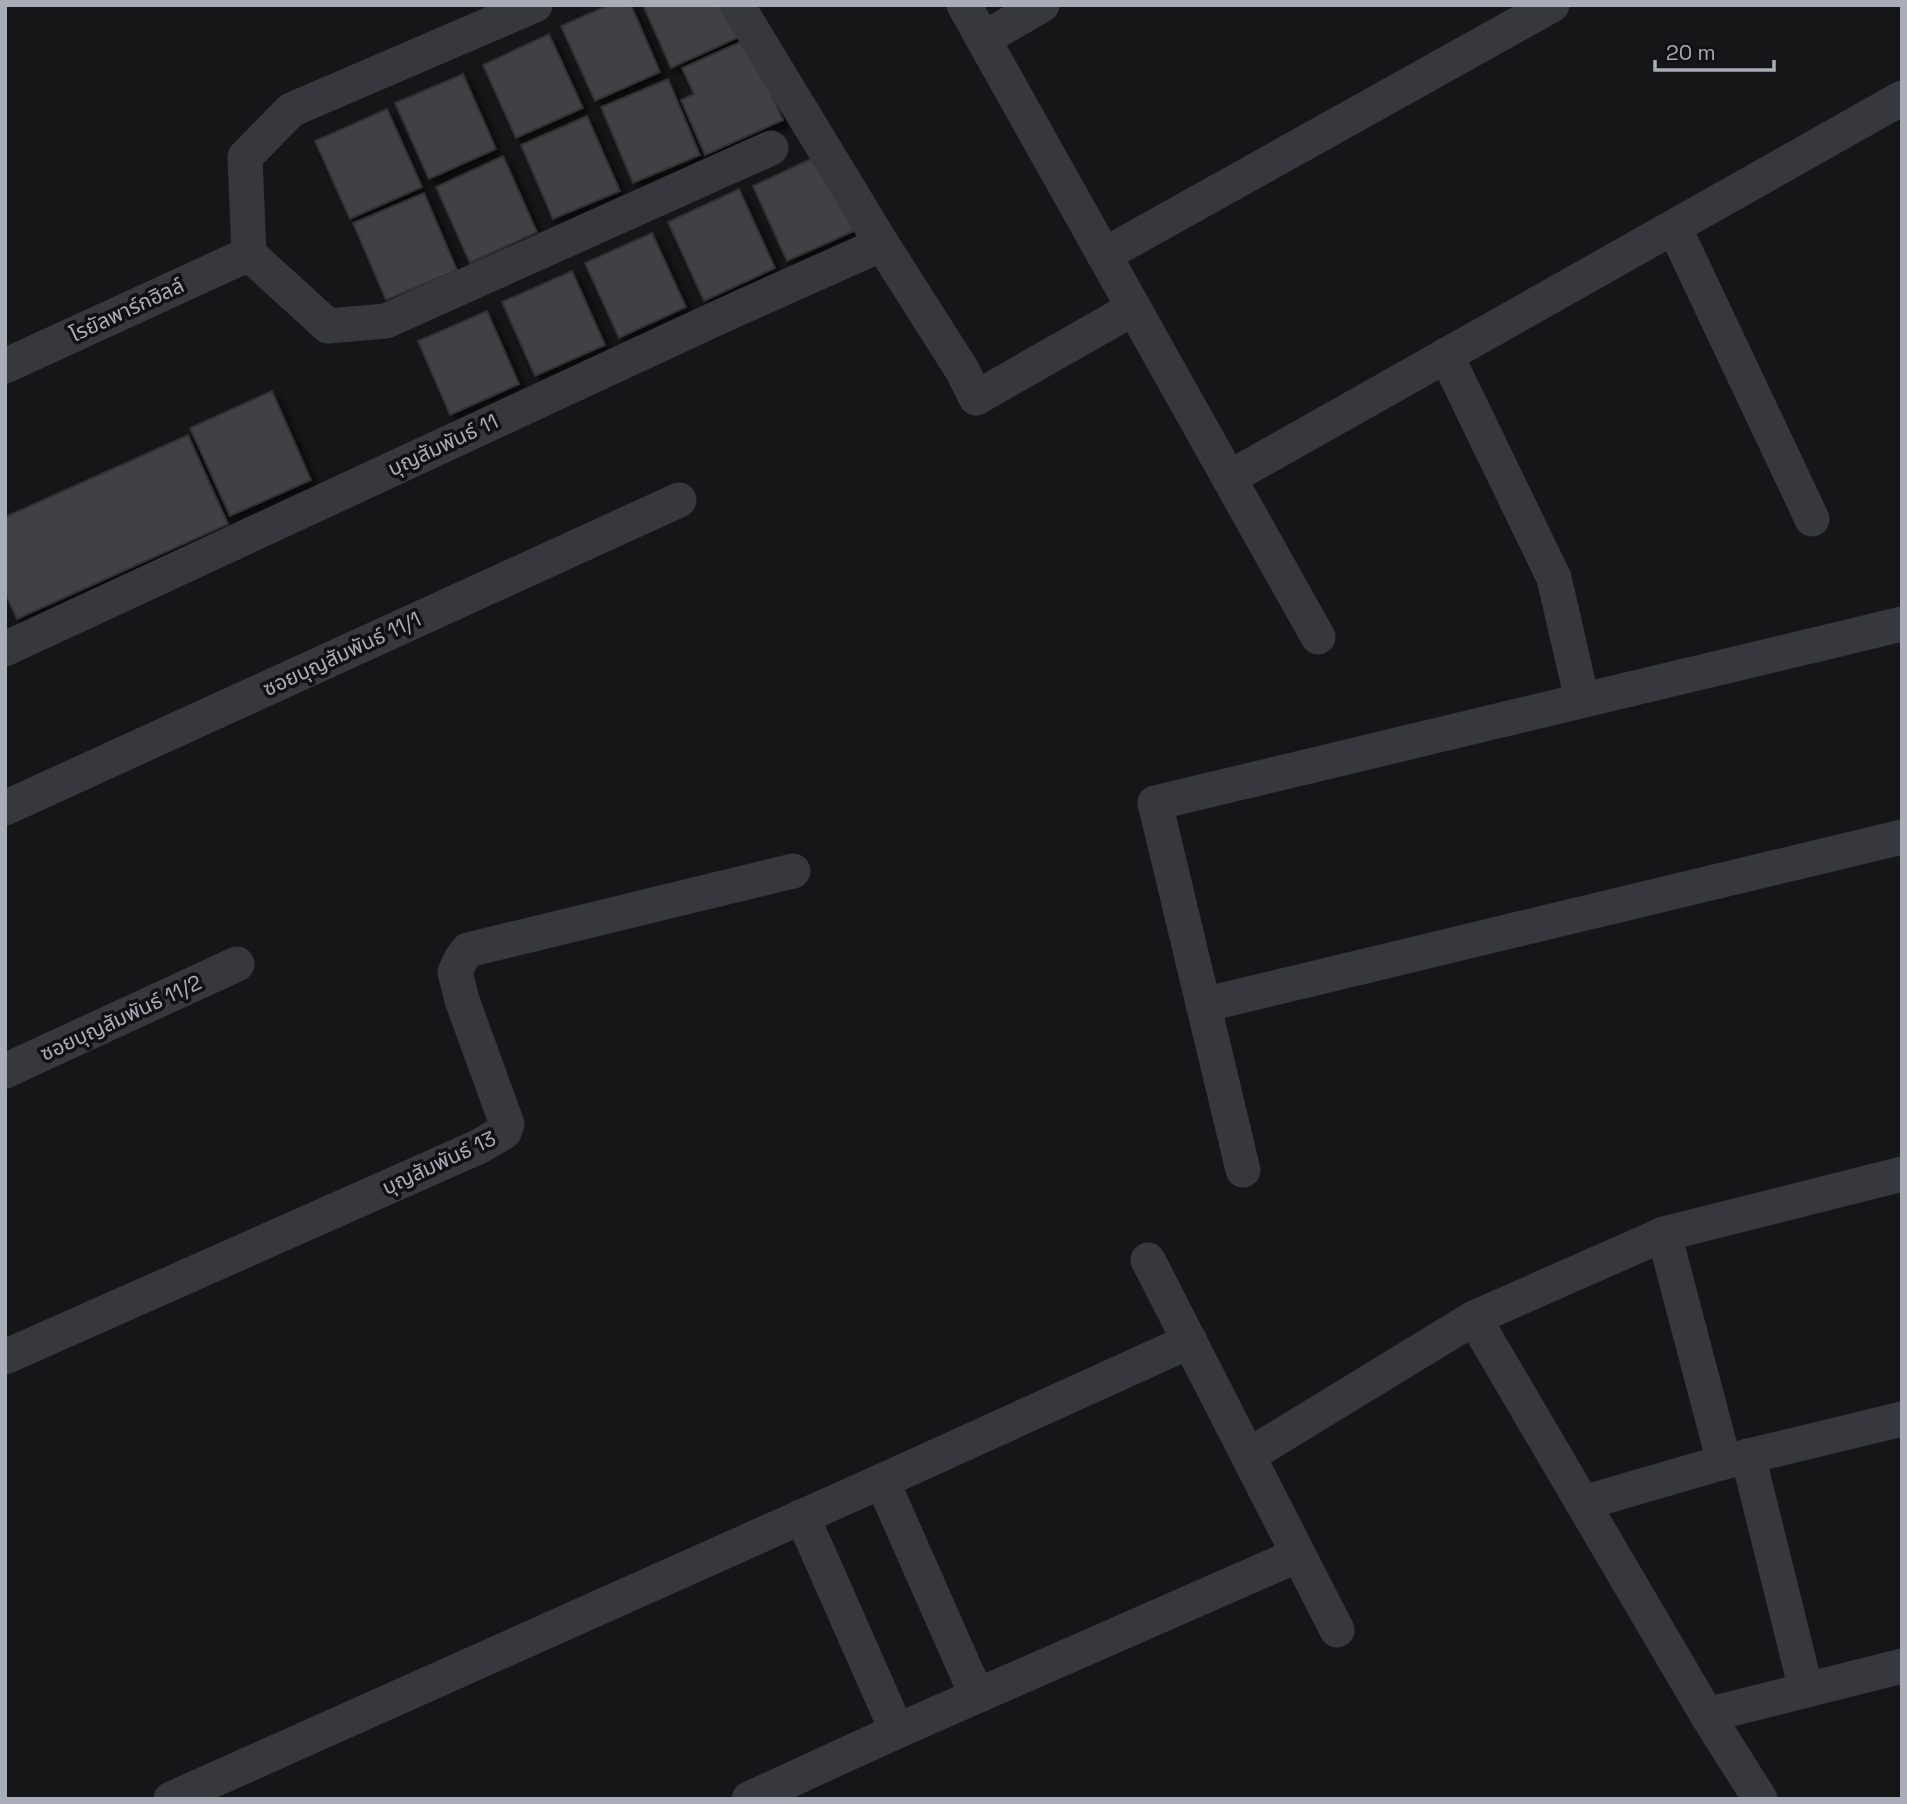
<svg xmlns="http://www.w3.org/2000/svg" width="1907" height="1804" viewBox="0 0 1907 1804" font-family="'Space Grotesk','Noto Sans Thai',sans-serif">
  <style>
    .building { fill: #404145; stroke: #303034; stroke-width: 2; filter: url(#shadow) }
    .lines { fill: none; stroke-linecap: round; stroke-linejoin: round }
    .minor { stroke: #37383d; stroke-width: 35 }
    .labels { text-anchor: middle; stroke-width: 7; stroke-linejoin: round; paint-order: stroke }
    .street-label { font-size: 21px; fill: #a8adb8; stroke: #111113 }
  </style>
  <defs>
    <filter id="shadow"><feDropShadow dx="6" dy="6" stdDeviation="3.5" flood-color="#0009"/></filter>
  </defs>
  <rect width="100%" height="100%" fill="#161618"/>
  <g class="building">
    <path d="M609,5h22l29,67 -65,29 -34,-75z"/>
    <path d="M643,5h84l14,31 -70,32z"/>
    <path d="M549,34l34,74 -67,30 -33,-73z"/>
    <path d="M747,39l36,81 -78,35 -24,-55 13,-6 -12,-26z"/>
    <path d="M463,74l33,75 -67,30 -34,-76z"/>
    <path d="M668,79l32,76 -67,28 -32,-76z"/>
    <path d="M387,109l35,78 -72,32 -35,-78z"/>
    <path d="M587,116l33,75 -67,28 -32,-74z"/>
    <path d="M819,155l35,76 -67,30 -34,-75z"/>
    <path d="M503,156l34,76 -67,31 -34,-76z"/>
    <path d="M739,189l36,79 -71,33 -36,-79z"/>
    <path d="M424,193l33,77 -71,30 -33,-77z"/>
    <path d="M652,233l34,74 -67,31 -34,-75z"/>
    <path d="M572,271l33,74 -70,31 -33,-74z"/>
    <path d="M487,311l32,73 -69,31 -32,-74z"/>
    <path d="M272,391l39,89 -81,36 -40,-88z"/>
    <path d="M188,435l40,89 -211,95 -12,-26v-76z"/>
  </g>
  <g class="lines">
    <g class="minor">
      <path d="M535,5l-244,105 -46,47 4,97 79,72 58,-5 385,-173"/>
      <path d="M737,5l145,239 80,126 14,28 158,-90"/>
      <path d="M964,5l354,632"/>
      <path d="M983,39l59,-34"/>
      <path d="M1674,227l138,292"/>
      <path d="M1104,255l448,-250"/>
      <path d="M1446,355l108,223 28,122"/>
      <path d="M5,366l244,-112"/>
      <path d="M1229,478l673,-380"/>
      <path d="M5,649l723,-336 154,-69"/>
      <path d="M5,808l674,-308"/>
      <path d="M1203,1005l699,-168"/>
      <path d="M5,1071l232,-107"/>
      <path d="M1243,1170l-88,-367 747,-179"/>
      <path d="M1664,1234l60,228"/>
      <path d="M1148,1260l189,370"/>
      <path d="M1474,1318l233,397 53,84"/>
      <path d="M5,1357l473,-210 26,-15 3,-8 -45,-124 -7,-28 6,-13 7,-9 325,-79"/>
      <path d="M1248,1456l226,-138 190,-84 238,-60"/>
      <path d="M1748,1456l58,234"/>
      <path d="M882,1481l95,215"/>
      <path d="M1583,1503l141,-41 178,-43"/>
      <path d="M802,1516l95,215"/>
      <path d="M1707,1715l195,-49"/>
      <path d="M171,1799l711,-318 308,-140"/>
      <path d="M749,1799l148,-68 401,-176"/>
    </g>
  </g>
  <g class="labels">
    <g class="street-label">
      <text transform="translate(127 310) rotate(-25)" y="7">โรยัลพาร์กฮิลล์</text>
      <text transform="translate(443 445) rotate(-25)" y="7">บุญสัมพันธ์ 11</text>
      <text transform="translate(342 654) rotate(-25)" y="7">ซอยบุญสัมพันธ์ 11/1</text>
      <text transform="translate(121 1018) rotate(-25)" y="7">ซอยบุญสัมพันธ์ 11/2</text>
      <text transform="translate(439 1163) rotate(-25)" y="7">บุญสัมพันธ์ 13</text>
    </g>
  </g>
  <rect width="1907" height="1804" fill="none" stroke="#a8adb8" stroke-width="14"/>
  <path d="M1655 60v10h119v-10" fill="none" stroke="#a8adb8" stroke-width="3.5"/>
  <text x="1666" y="60" font-size="21" fill="#a8adb8" stroke="#111113" stroke-width="5" paint-order="stroke">20 m</text>
</svg>
